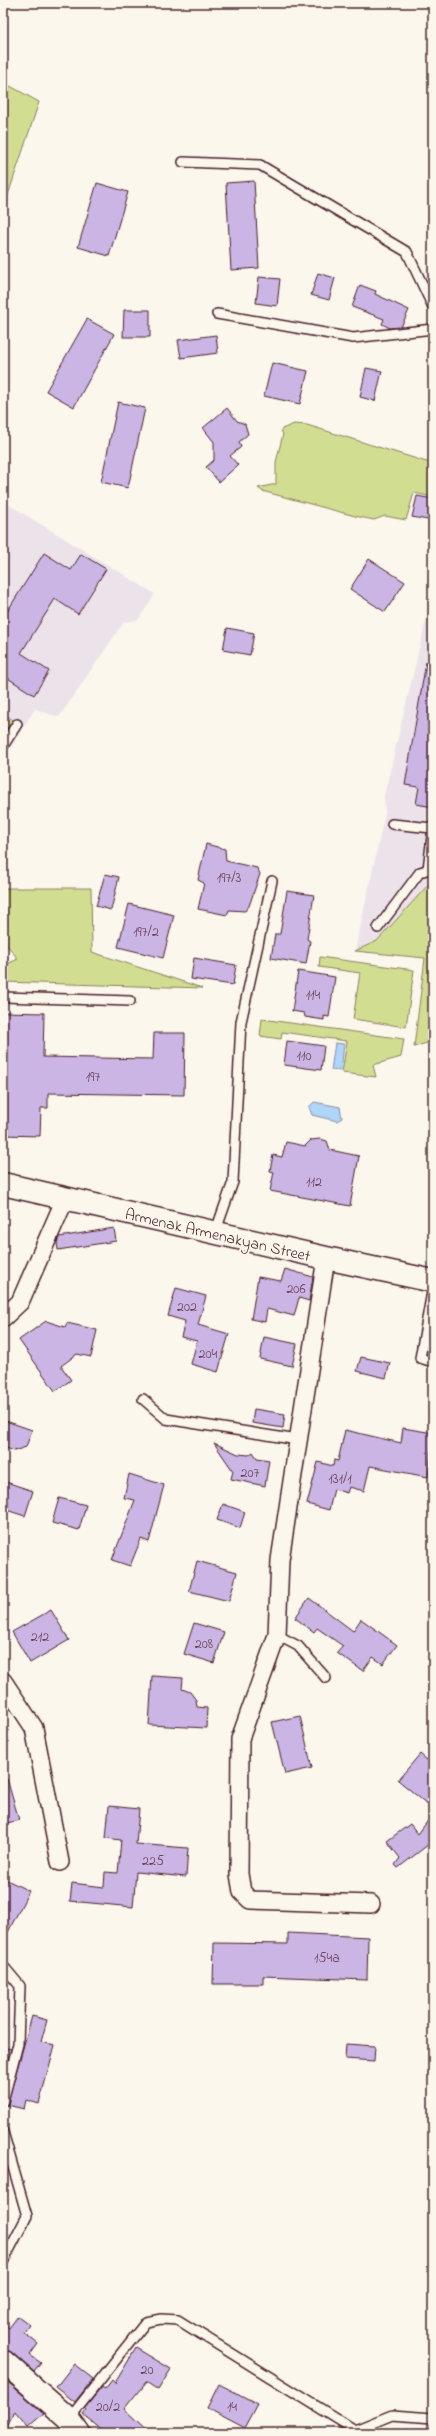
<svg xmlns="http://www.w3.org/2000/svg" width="436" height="2436" viewBox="0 0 436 2436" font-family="'Indie Flower',sans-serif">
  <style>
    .built { fill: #ece3ea }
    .green { fill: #d1de91; stroke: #8e7e5e }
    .water { fill: #afd5f9; stroke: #878ca7 }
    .building { fill: #cab5e4; stroke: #4a1f2b }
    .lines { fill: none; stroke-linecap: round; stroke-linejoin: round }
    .lane-casing { stroke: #4a1f2b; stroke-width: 12 }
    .street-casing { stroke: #4a1f2b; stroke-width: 20 }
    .secondary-casing { stroke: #4a1f2b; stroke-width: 25 }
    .lane { stroke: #fbf7ec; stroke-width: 9 }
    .street { stroke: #fbf7ec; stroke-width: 17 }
    .secondary { stroke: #fbf7ec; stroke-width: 22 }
    .labels { text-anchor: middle; stroke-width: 4; stroke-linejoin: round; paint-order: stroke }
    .number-label { font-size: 14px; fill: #6a4459 }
    .street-label { font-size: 16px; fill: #4a1f2b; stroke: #fbf7ec }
  </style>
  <rect width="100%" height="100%" fill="#fbf7ec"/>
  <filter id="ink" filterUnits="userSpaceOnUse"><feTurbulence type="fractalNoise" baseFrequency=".025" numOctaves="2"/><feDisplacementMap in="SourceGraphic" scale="8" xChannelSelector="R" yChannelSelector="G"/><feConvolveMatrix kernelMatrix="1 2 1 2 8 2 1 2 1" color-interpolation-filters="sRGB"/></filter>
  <g filter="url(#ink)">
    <g class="built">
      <path d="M3,501l152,93 -17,26 -14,2 -65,95 -24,-8 -32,50z"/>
      <path d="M433,591v292l-4,1 -52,57 -22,10 30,-138 -1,-17z"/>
    </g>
    <g class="green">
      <path d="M3,82l36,20 -36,108z"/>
      <path d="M294,424l13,1 126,39v33l-19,-4 -8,27 -21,-4 -11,4 -19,-4 -93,-25 -4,-3 18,-4v-22l7,-28 -2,-3 1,-2z"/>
      <path d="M3,713l10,7 -10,15z"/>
      <path d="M433,883v158l-19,6 11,-89 -70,-7 22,-10 52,-57z"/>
      <path d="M3,888h88l1,64 110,36 -199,-6v-16l15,-7 -15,-19z"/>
      <path d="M320,957l94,13 -8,57 -53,-8 7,-46 -41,-6z"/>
      <path d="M262,1019l142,20 -3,18 -28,8 3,12 -34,-4 5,-32 -65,-9 -1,7 -21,-3z"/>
    </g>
    <g class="water">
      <path d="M335,1043l9,1 -3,27 -10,-1z"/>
      <path d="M314,1102l26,5 2,11 -5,3 -25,-6 -3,-8z"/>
    </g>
    <g class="building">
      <path d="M254,181l5,87 -28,2 -5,-87z"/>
      <path d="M97,183l31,9 -19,64 -31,-9z"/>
      <path d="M318,273l17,5 -6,22 -18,-5z"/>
      <path d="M259,277l21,2 -3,27 -21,-3z"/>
      <path d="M360,285l16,6 -1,3 34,16 -8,17 -11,1 -8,-4 2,-5 -32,-12z"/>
      <path d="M124,310h26v27h-27z"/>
      <path d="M87,319l27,15 -40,73 -28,-16z"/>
      <path d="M216,335l2,18 -37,5 -3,-18z"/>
      <path d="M272,363l36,8 -8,33 -36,-8z"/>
      <path d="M366,368l16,3 -7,30 -15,-4z"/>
      <path d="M118,402l27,6 -17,80 -27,-6z"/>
      <path d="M227,408l10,13 8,3 3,10 -9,8 2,5 -11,9 8,9 -19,17 -13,-15 8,-7v-18l-11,-14z"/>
      <path d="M417,496l16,3v22l-21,-4z"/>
      <path d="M44,553l27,17 10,-16 25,15 -28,45 -23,-15 -34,54 28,18 -15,24 -31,-20v-57z"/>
      <path d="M369,559l36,23 -20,30 -35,-23z"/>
      <path d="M227,628l27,5 -4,22 -27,-5z"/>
      <path d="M426,662l7,1v144l-17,-3 3,-17 -14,-2z"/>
      <path d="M206,844l19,5 1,12 31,7 3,6 -11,32 -4,5 -16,-1 -2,5 -29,-6 6,-26 -6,-3z"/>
      <path d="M105,874l14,3 -8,33 -15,-4z"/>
      <path d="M287,891l27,4 -7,44 3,2 -4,23 -35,-6 4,-24h5z"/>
      <path d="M129,904l45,11 -11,43 -45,-11z"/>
      <path d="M194,958l42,7 -3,20 -42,-6z"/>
      <path d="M298,971l37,6 -6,40 -5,-1v4l-19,-3 -1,-4 -12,-2z"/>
      <path d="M3,1012l41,1 -1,44 110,2 1,-26h31l-1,62 -136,-2v15h-7l-1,28 -37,-1z"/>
      <path d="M287,1041l37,5 -3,24 -37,-5z"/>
      <path d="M320,1139l7,2 3,9 29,6 -9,50 -80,-15 4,-19 -4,-1 3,-16 9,2 4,-15 19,4 6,-6z"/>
      <path d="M114,1228l2,13 -58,9 -1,-7 2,-6z"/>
      <path d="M285,1269l28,8 -4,24 -10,-3 -5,18 -27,-7 -2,13 -14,-3 7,-42 23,4z"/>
      <path d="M176,1288l30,8 -8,29 31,9 -11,38 -27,-8 6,-23 -16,-4 4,-16 -17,-5z"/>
      <path d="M46,1321l19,6 2,-4 30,7 -6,27 -14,-3 -16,12 10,14 -16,11 -36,-51z"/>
      <path d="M264,1337l33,7 -5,22 -32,-7z"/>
      <path d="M361,1357l29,6 -4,15 -29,-7z"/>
      <path d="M254,1409l31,5 -2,14 -31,-5z"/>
      <path d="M3,1420l29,10 -6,17 -12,4 -11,-4z"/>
      <path d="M403,1428l30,5 -5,44 -58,-11 -6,25 -15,-4 -2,6 -13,-4 -5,21 -22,-6 11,-42 15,4 1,-6 4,1 7,-31 56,13z"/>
      <path d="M214,1443l24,11 11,1 4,-3 4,6 12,2 -4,26 -34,-7 2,-8z"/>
      <path d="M129,1474l35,11 -15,57 -8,-3 -11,27 -18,-6 23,-60 -11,-2z"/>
      <path d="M3,1481l30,10 -8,25 -22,-7z"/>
      <path d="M59,1498l27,7 -7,25 -27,-7z"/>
      <path d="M223,1504l22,8 -5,16 -23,-8z"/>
      <path d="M197,1561l40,11 -8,29 -40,-10z"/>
      <path d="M309,1598l44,33 8,-12 36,26 -14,19 -10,-7 -10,14 -26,-18 6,-7 -26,-18 -3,4 -19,-14z"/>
      <path d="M51,1610l18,30 -39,23 -18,-31z"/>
      <path d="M194,1623l30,9 -10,31 -30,-9z"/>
      <path d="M152,1676l31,2 -1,11 8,3 6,8 1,7 10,1 -1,20 -57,-3z"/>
      <path d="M300,1716l12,52 -27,6 -13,-52z"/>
      <path d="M420,1754l13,11v44l-35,-29z"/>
      <path d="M7,1779l12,41 -16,4v-44z"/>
      <path d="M109,1806l30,3 -3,35 52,4 -2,29 -50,-5 -3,35 -63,-6 2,-18 32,4 1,-15 13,1 3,-33 -15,-2z"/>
      <path d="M433,1814v27l-35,27 -3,-3 5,-7 -13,-17 23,-17 8,10z"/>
      <path d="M3,1878l26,13 -26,51z"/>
      <path d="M288,1933l80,4 -1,43 -104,-4v8h-50l1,-41 74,1z"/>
      <path d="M32,2016l15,4 -6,22 14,3 -16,59 -13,-4 -2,9 -17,-4z"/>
      <path d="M346,2044l29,2 -1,15 -29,-2z"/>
      <path d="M3,2047l8,2 -8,28z"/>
      <path d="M18,2316l12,9 -6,8 14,11 -8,11 11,8 -7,9 -23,-20 -8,-3v-26l6,5z"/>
      <path d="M136,2348l35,21 -13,21 -12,-8 -22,27 26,24h-44l-23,-18 3,-4 -2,-2 18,-22 3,2 7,-9 3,3z"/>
      <path d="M74,2364l19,15 -18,23 -19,-15z"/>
      <path d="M3,2378l41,35 -16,14 -14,-16 -9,22h-2z"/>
      <path d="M219,2384l39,20 -13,24 -38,-20z"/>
    </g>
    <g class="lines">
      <defs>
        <g id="lane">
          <path d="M183,162l77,3 147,87 26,55"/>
          <path d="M217,314l136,24 80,-9"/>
          <path d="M3,746l14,-22"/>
          <path d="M392,824l40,4"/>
          <path d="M428,869l5,-41"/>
          <path d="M378,928l42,-56 13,-4"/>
          <path d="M3,997l127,4"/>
          <path d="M215,1233l18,-51 8,-160 31,-141"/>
          <path d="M433,1286l-13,72 13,4"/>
          <path d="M143,1399l23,20 132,21"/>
          <path d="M277,1635l21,11 28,32"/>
          <path d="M3,2101l15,-57 2,-58 -15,-18"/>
          <path d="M3,2132l24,84 -24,46"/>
          <path d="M69,2419l77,-97 15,-3 17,1 177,110 37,-15 41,3"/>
        </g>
        <g id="street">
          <path d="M326,1258l-46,302 -3,75 -37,104 -1,135 3,18 8,8 121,4"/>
          <path d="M3,1318l17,-16 45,-103"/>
          <path d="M3,1681l31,47 26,134"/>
        </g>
        <g id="secondary">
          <path d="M3,1184l323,74 107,23"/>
          <path d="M3,2361l66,58 10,14"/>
        </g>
      </defs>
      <use href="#lane" class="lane-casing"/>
      <use href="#street" class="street-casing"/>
      <use href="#secondary" class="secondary-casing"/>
      <use href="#lane" class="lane"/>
      <use href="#street" class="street"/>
      <use href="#secondary" class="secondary"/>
    </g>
  </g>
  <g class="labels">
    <g class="number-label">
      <text x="229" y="882">197/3</text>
      <text x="146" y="936">197/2</text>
      <text x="313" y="999">114</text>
      <text x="304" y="1060">110</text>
      <text x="93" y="1081">197</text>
      <text x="314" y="1186">112</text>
      <text x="296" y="1293">206</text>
      <text x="187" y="1311">202</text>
      <text x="208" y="1358">204</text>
      <text x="250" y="1477">207</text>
      <text x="340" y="1483">131/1</text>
      <text x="40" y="1641">212</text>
      <text x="204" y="1648">208</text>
      <text x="153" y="1865">225</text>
      <text x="327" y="1962">154a</text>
      <text x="147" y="2374">20</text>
      <text x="108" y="2411">20/2</text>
      <text x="232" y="2411">14</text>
    </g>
    <g class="street-label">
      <text transform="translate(218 1234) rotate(13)" y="6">Armenak Armenakyan Street</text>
    </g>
  </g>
  <rect width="436" height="2436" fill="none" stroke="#fbf7ec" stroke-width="16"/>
  <rect x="8" y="8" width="420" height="2420" fill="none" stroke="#4a1f2b" stroke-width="1.5" filter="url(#ink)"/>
</svg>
